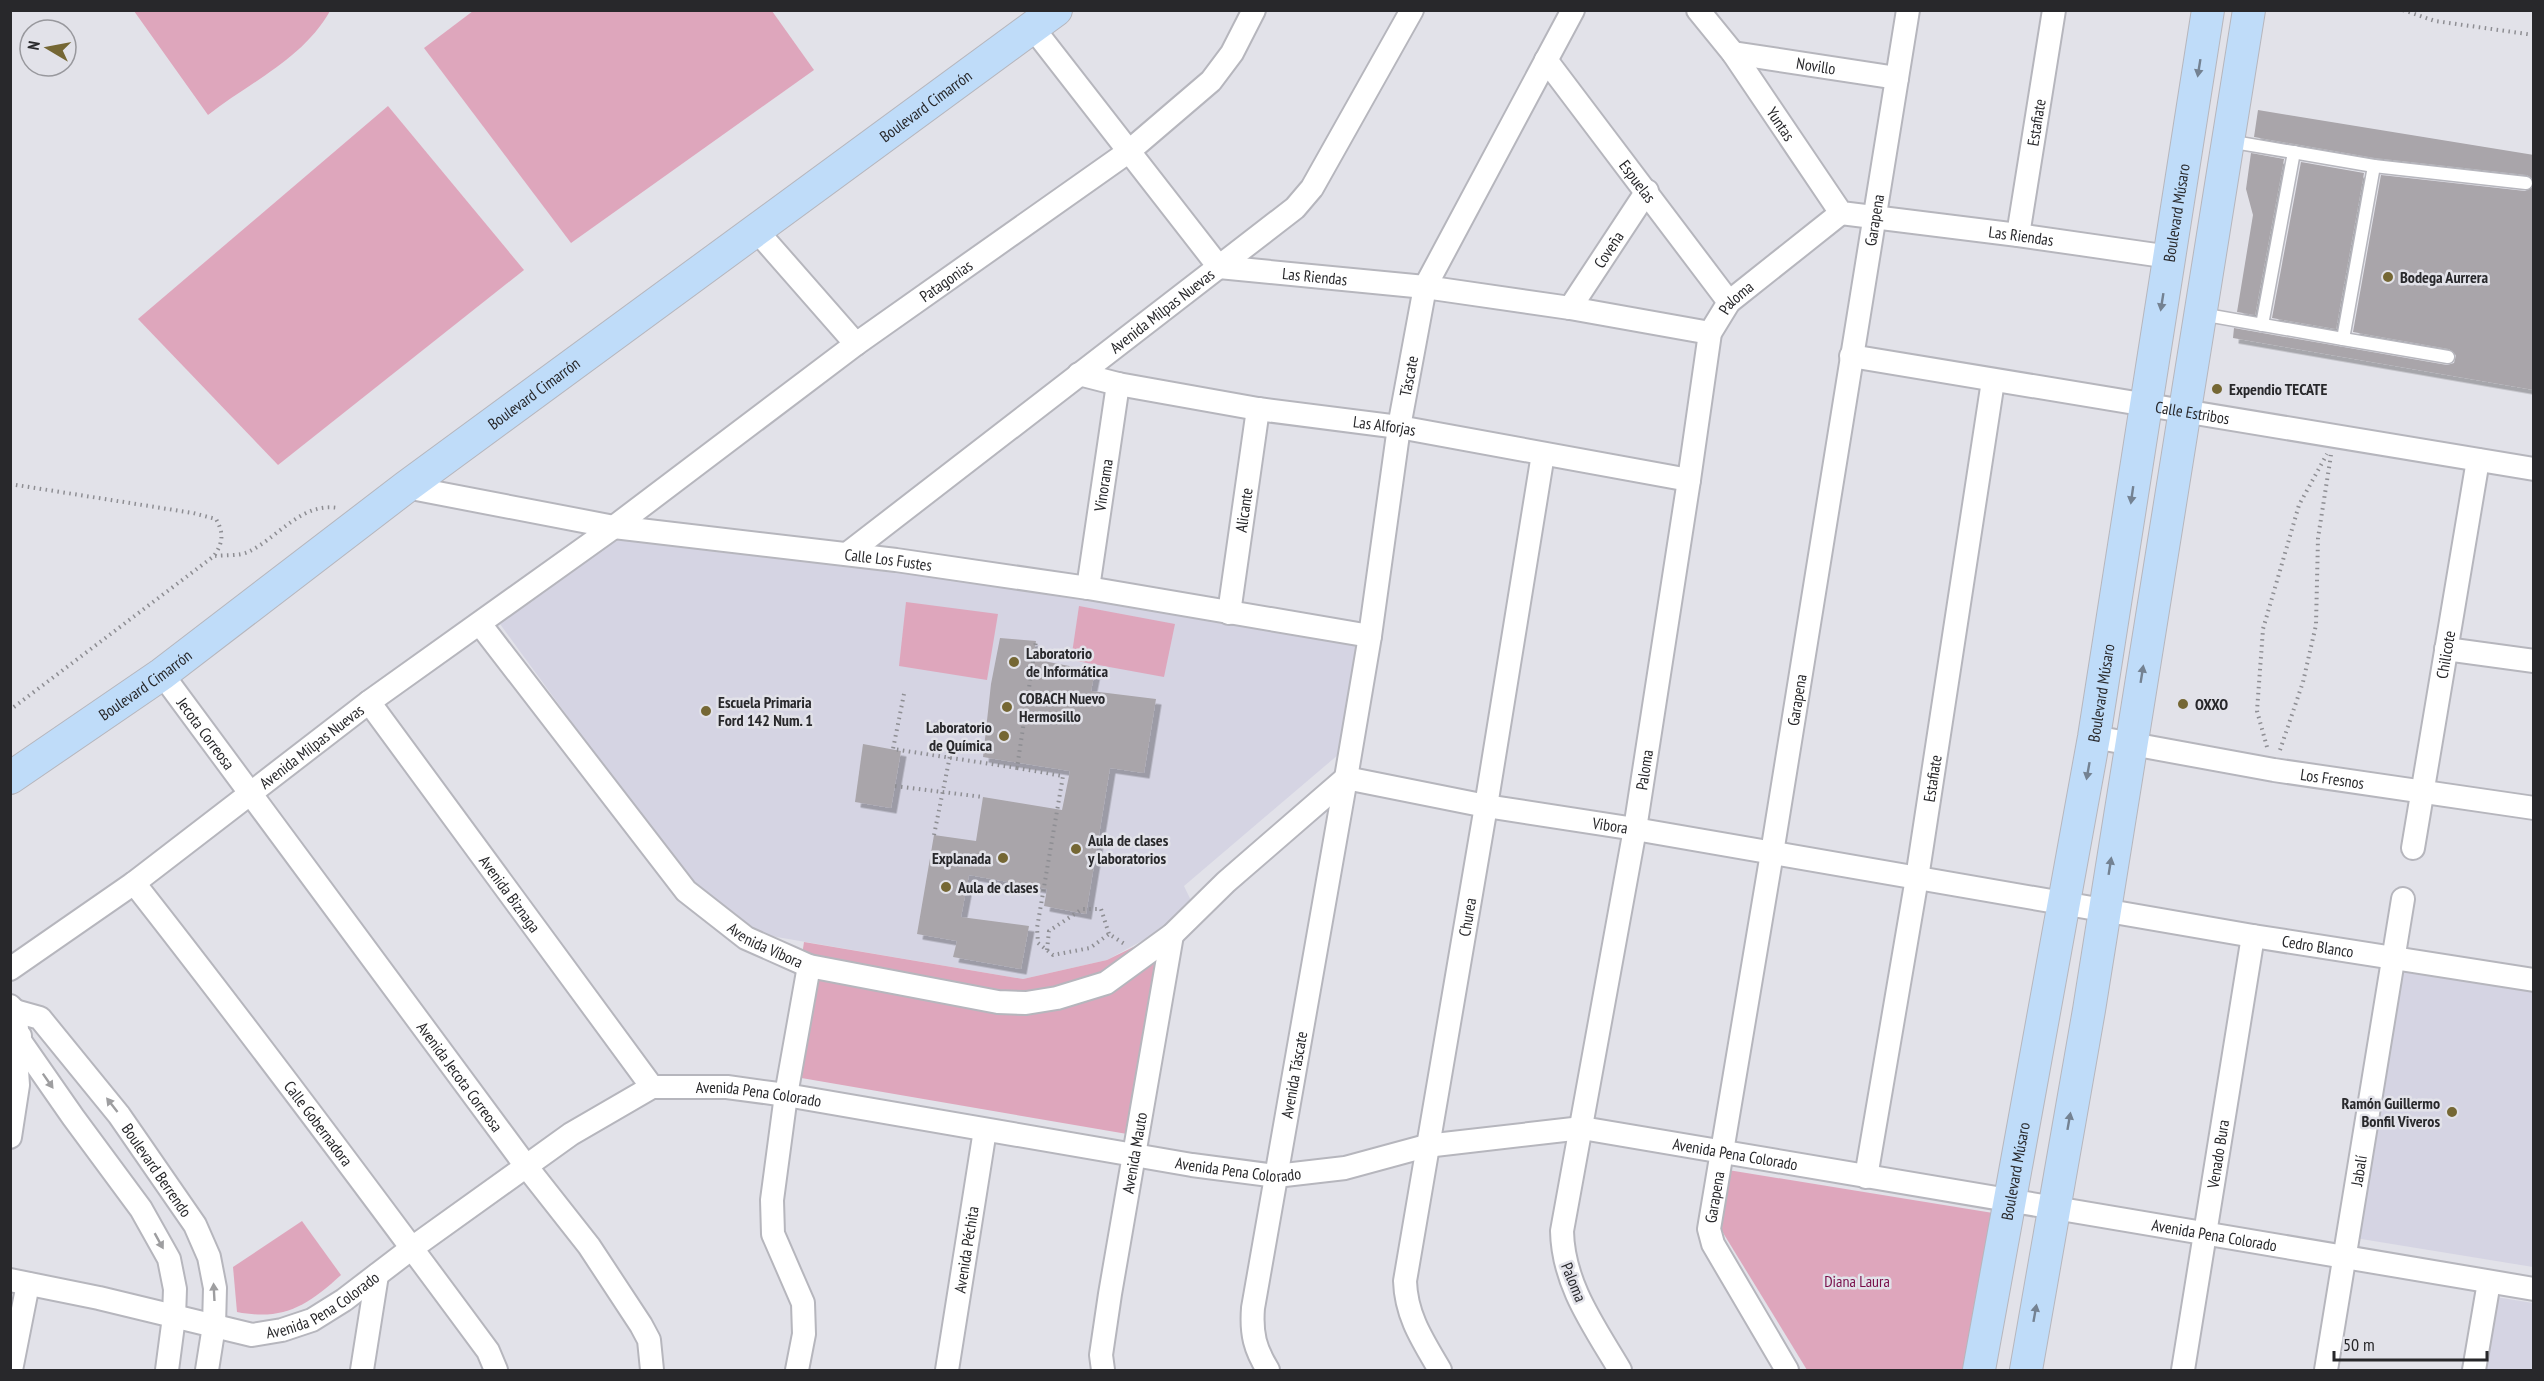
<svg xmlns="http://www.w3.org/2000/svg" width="2544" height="1381" viewBox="0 0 2544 1381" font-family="'PT Sans Narrow',sans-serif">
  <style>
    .built { fill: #d5d4e3 }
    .green { fill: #dea6bc }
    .building { fill: #a9a5aa; filter: url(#shadow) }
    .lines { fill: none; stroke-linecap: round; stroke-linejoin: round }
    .lane-casing { stroke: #b6b6bd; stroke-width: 15 }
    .street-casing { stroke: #b6b6bd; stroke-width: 26 }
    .secondary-casing { stroke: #b6b6bd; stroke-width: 34 }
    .path { stroke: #8e8e93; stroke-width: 4; stroke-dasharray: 1.5 4.5; stroke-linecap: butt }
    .lane { stroke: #fff; stroke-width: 12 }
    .street { stroke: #fff; stroke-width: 22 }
    .secondary { stroke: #bfdcf9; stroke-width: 32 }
    .oneway { fill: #748292 }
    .oneway2 { fill: #9e9ea0 }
    .poi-dot { fill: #756734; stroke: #e2e2e9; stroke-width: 2 }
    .labels { text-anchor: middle; stroke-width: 5; stroke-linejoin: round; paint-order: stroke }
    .street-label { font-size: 16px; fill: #28282b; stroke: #e2e2e9 }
    .poi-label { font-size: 16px; font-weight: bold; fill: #28282b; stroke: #e2e2e9; text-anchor: start }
    .park-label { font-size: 16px; fill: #780d49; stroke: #e2e2e9 }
  </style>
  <defs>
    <filter id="shadow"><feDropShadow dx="5.5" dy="5.5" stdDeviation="0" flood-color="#0004"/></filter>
  </defs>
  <rect width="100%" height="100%" fill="#e2e2e9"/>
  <g class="built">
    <path d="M594,530l764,104 -19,120 -155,132 12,25 -89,49 -84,19 -276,-47 -56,-47 -205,-280z"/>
    <path d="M2395,964l138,23v280l-184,-30z"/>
    <path d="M2496,1297l37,6v67h-48z"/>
  </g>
  <g class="green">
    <path d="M134,11h196c-27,48 -80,71 -122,104z"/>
    <path d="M473,11h299l42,59 -243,173 -147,-195z"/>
    <path d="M388,106l136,164 -246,195 -140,-146z"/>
    <path d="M906,602l92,12 -11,66 -88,-14z"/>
    <path d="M1079,606l96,18 -11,53 -93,-17z"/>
    <path d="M1176,926l-43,209 -349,-60 20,-133 219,37 84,-19z"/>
    <path d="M1722,1169l271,44 -26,157h-160l-93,-152z"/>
    <path d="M302,1221l39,54c-34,31 -58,46 -104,37l-4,-45z"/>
  </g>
  <g class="building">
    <path d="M2258,110l276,45v25l-7,-5 -152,-17 -121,-21z"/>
    <path d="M2251,153l33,6 -29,156 -18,-3 16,-97 -7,-26z"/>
    <path d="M2301,162l63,11 -28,156 -64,-11z"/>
    <path d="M2381,175l144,16 9,-5v204l-301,-52 1,-10 213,37 7,-2 2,-8 -7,-6 -96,-17z"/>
    <path d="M1000,638l36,3 -3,18 62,12 -4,20 65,8 -12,74 -34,-5 -24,146 -42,-8 3,-17 -78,-14 -8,42 68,9 -8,43 -68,-12 4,-16 -40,-7 17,-99 42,6 7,-44 79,13 8,-39 -87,-14 8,-73z"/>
    <path d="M863,744l38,7 -10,57 -36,-6z"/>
  </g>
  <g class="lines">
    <defs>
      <g id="lane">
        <path d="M2374,166l152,17"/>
        <path d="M2201,314l142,25 31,-173 -146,-25"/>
        <path d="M2262,325l32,-173"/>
        <path d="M2343,339l105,18"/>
      </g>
      <g id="street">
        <path id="s1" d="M1698,10l35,43 108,160 177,22 152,22"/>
        <path id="s2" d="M1033,28l186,239 206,20 145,21 140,25"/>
        <path id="s3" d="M1733,53l164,25"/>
        <path id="s4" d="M1546,60l183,242"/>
        <path d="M756,230l100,114"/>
        <path id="s5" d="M2018,235l36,-225"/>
        <path id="s6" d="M1570,308l77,-117"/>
        <path id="s7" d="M1851,356l683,113"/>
        <path id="s8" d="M1079,374l39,10 140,25 141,18 290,53"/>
        <path id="s9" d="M406,487l208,40 282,33 192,28 282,48"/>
        <path id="s10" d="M847,554l448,-346 17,-20 100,-178"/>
        <path id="s11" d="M1088,588l30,-204"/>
        <path id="s12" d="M1229,613l29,-204"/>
        <path id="s13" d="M480,624l206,267 60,47 63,28 189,36 28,1 31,-5 49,-15 66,-48 54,-53 120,-104 140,28 149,23 618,107 281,44"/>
        <path d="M2446,649l88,12"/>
        <path id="s14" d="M162,674l364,492 63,80 52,79 8,15 3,30"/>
        <path id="s15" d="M369,702l283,385"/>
        <path id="s16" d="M2094,737l180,33 260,38"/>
        <path id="s17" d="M2413,848l65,-388"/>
        <path id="s18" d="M134,883c121,154 238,311 354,468l8,19"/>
        <path id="s19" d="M10,969l124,-86 235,-181 245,-175 242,-183 272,-192 83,-71 21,-28 22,-43"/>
        <path d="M10,1006l5,5 3,27 55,79 68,92 28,50 6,30 -1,28 -7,53"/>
        <path id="s20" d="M15,1011l25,7 79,97 76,110 14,32 6,31 -1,38 -7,44"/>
        <path d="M10,1137l8,-52 -3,-44 5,-5"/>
        <path id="s21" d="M1866,1177l51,-299 76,-497"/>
        <path id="s22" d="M10,1280l89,18 153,37 30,-5 30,-10 32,-20 68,-52 159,-114 81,-47h75l59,8 406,70 84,11 69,-8 81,-22 156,-18 952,161"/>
        <path d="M11,1370l17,-86"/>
        <path d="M362,1370l15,-95"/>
        <path d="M797,1370l7,-36 -1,-31 -30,-69 -1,-34 14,-105 23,-129"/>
        <path id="s23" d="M947,1370l38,-240"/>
        <path id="s24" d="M1103,1370l-2,-15 9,-61 62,-359"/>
        <path id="s25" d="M1268,1370c-13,-21 -17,-36 -15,-62l93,-530 24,-142 29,-209 26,-140 148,-277"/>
        <path id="s26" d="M1440,1370c-17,-29 -34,-54 -35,-89l81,-475 57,-352"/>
        <path id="s27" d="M1620,1370c-26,-44 -57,-86 -58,-139l73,-402 54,-349 21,-147 19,-31 112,-89"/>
        <path id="s28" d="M1787,1370l-74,-126 -4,-15 63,-376 136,-843"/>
        <path id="s29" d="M2183,1370l70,-434"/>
        <path id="s30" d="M2326,1370l77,-471"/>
        <path d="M2474,1370l15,-88"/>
      </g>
      <g id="secondary">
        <path id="s31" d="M10,778l152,-104 244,-187 650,-477"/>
        <path id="s32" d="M1979,1370l115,-633 114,-727"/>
        <path d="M2026,1370l63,-360 160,-1000"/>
      </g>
    </defs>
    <use href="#lane" class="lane-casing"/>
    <use href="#street" class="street-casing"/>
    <use href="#secondary" class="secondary-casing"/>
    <g class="path">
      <path d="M2403,10l32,11 99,14"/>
      <path d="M10,484l183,29 23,6c8,14 7,24 -2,37l-204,154"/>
      <path d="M215,556c10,-1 24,0 33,-4 30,-14 53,-50 90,-44"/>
      <path d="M904,694l-11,55 124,19 19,-127"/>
      <path d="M2267,747l-10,-36 6,-82 36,-124 28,-51"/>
      <path d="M2280,750l23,-68 13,-57 2,-87 13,-83"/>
      <path d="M1017,768l46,8 -26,152 1,15 15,12 37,-7 19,-14 17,11"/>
      <path d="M895,786l88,11"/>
      <path d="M934,835l16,-79"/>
      <path d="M1047,950l2,-19 33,-22h19l8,25"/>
    </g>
    <use href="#lane" class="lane"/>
    <use href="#street" class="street"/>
    <use href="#secondary" class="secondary"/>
  </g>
  <defs><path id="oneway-solid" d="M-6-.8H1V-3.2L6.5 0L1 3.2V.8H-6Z" transform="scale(1.5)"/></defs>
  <g class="oneway">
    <use href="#oneway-solid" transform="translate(2199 68) rotate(99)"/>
    <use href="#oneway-solid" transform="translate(2162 302) rotate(99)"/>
    <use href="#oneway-solid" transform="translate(2132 495) rotate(98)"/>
    <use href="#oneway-solid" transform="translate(2142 674) rotate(-81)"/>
    <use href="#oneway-solid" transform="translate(2088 771) rotate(100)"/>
    <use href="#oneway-solid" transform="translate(2110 866) rotate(-81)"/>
    <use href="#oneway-solid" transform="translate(2069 1121) rotate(-80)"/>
    <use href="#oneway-solid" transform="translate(2035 1313) rotate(-80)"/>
  </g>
  <g class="oneway2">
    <use href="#oneway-solid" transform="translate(48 1081) rotate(55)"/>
    <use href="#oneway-solid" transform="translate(112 1105) rotate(-128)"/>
    <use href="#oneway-solid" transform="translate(159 1241) rotate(61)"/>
    <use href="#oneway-solid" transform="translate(214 1292) rotate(-93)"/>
  </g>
  <g class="poi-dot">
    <circle cx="2388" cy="277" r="6"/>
    <circle cx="2217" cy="389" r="6"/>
    <circle cx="1014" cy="662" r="6"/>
    <circle cx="2183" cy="704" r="6"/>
    <circle cx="1007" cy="707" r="6"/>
    <circle cx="706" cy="711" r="6"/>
    <circle cx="1004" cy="736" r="6"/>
    <circle cx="1076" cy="849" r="6"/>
    <circle cx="1003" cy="858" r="6"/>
    <circle cx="946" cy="887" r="6"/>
    <circle cx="2452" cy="1112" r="6"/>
  </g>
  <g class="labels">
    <g class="street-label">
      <text dy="6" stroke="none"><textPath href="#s3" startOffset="84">Novillo</textPath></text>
      <text dy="6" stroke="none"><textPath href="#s31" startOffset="1136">Boulevard Cimarrón</textPath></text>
      <text dy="6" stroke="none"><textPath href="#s5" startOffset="114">Estafiate</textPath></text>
      <text dy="6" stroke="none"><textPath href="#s1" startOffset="141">Yuntas</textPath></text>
      <text dy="6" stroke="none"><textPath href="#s4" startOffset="152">Espuelas</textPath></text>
      <text dy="6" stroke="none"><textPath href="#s32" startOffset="1174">Boulevard Músaro</textPath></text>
      <text dy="6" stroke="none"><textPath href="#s28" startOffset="1184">Garapena</textPath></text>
      <text dy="6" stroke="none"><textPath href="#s1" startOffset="430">Las Riendas</textPath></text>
      <text dy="6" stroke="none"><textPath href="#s6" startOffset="70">Coveña</textPath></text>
      <text dy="6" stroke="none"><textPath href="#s2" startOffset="399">Las Riendas</textPath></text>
      <text dy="6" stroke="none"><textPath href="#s19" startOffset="1162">Patagonias</textPath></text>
      <text dy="6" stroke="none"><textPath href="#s27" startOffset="1107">Paloma</textPath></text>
      <text dy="6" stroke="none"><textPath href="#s10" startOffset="398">Avenida Milpas Nuevas</textPath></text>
      <text dy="6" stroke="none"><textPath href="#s25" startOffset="1010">Táscate</textPath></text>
      <text dy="6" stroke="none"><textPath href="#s31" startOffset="650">Boulevard Cimarrón</textPath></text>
      <text dy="6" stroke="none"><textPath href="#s7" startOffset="346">Calle Estribos</textPath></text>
      <text dy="6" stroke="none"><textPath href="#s8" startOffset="310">Las Alforjas</textPath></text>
      <text dy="6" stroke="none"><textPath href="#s11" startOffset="104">Vinorama</textPath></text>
      <text dy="6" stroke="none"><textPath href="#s12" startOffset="104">Alicante</textPath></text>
      <text dy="6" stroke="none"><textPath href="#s9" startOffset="488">Calle Los Fustes</textPath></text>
      <text dy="6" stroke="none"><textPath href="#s17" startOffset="196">Chilicote</textPath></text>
      <text dy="6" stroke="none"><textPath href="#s31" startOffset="164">Boulevard Cimarrón</textPath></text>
      <text dy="6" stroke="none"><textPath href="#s32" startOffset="688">Boulevard Músaro</textPath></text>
      <text dy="6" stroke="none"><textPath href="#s28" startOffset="698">Garapena</textPath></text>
      <text dy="6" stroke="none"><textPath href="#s14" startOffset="74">Jecota Correosa</textPath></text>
      <text dy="6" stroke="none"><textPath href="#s19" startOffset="375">Avenida Milpas Nuevas</textPath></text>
      <text dy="6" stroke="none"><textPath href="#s27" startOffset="621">Paloma</textPath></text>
      <text dy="6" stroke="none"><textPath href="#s21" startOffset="404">Estafiate</textPath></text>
      <text dy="6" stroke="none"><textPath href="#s16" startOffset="242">Los Fresnos</textPath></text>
      <text dy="6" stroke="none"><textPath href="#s13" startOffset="1370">Vibora</textPath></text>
      <text dy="6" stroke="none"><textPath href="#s15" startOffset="238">Avenida Biznaga</textPath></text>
      <text dy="6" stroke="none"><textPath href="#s26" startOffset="466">Churea</textPath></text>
      <text dy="6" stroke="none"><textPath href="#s13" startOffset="434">Avenida Víbora</textPath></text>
      <text dy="6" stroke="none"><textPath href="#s13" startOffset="2088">Cedro Blanco</textPath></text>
      <text dy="6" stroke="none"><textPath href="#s25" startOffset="302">Avenida Táscate</textPath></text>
      <text dy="6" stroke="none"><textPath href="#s14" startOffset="501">Avenida Jecota Correosa</textPath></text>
      <text dy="6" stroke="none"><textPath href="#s22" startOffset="830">Avenida Pena Colorado</textPath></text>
      <text dy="6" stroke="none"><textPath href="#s18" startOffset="303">Calle Gobernadora</textPath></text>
      <text dy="6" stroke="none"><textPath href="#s24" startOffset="220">Avenida Mauto</textPath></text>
      <text dy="6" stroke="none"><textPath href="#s29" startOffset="219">Venado Bura</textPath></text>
      <text dy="6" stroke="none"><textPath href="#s22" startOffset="1820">Avenida Pena Colorado</textPath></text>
      <text dy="6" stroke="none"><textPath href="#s22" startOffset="1316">Avenida Pena Colorado</textPath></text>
      <text dy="6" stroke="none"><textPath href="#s20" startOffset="218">Boulevard Berrendo</textPath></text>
      <text dy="6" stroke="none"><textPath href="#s32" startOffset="202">Boulevard Músaro</textPath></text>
      <text dy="6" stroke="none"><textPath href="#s30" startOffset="202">Jabalí</textPath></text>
      <text dy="6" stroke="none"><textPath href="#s28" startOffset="194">Garapena</textPath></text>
      <text dy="6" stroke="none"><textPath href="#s22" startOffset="2306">Avenida Pena Colorado</textPath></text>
      <text dy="6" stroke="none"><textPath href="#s23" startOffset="122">Avenida Péchita</textPath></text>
      <text transform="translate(1574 1282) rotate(68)" y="6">Paloma</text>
      <text dy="6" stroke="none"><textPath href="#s22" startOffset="326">Avenida Pena Colorado</textPath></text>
    </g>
    <g class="poi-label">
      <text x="2400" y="283">Bodega Aurrera</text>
      <text x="2229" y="395">Expendio TECATE</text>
      <text x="1026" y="659">Laboratorio<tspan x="1026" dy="18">de Informática</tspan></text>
      <text x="1019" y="704">COBACH Nuevo<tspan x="1019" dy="18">Hermosillo</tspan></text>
      <text x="718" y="708">Escuela Primaria<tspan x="718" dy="18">Ford 142 Num. 1</tspan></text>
      <text x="2195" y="710">OXXO</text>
      <text x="992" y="733" text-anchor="end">Laboratorio<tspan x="992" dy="18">de Química</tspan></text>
      <text x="1088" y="846">Aula de clases<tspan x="1088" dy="18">y laboratorios</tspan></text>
      <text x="991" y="864" text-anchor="end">Explanada</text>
      <text x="958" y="893">Aula de clases</text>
      <text x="2440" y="1109" text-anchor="end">Ramón Guillermo<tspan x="2440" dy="18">Bonfil Viveros</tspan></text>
    </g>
    <g class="park-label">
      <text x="1857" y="1287">Diana Laura</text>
    </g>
  </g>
  <rect width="2544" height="1381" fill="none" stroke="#28282b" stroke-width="24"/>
  <g transform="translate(48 48) rotate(280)"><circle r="28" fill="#e2e2e9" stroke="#98989d" stroke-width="1.5"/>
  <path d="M0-4.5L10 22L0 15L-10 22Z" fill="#756734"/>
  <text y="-9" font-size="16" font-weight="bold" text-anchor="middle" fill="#28282b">N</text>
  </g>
  <path d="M2334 1351v9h153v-9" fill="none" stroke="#28282b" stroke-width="3"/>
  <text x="2343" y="1351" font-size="18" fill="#28282b" stroke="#e2e2e9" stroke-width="4.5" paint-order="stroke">50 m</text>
</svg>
